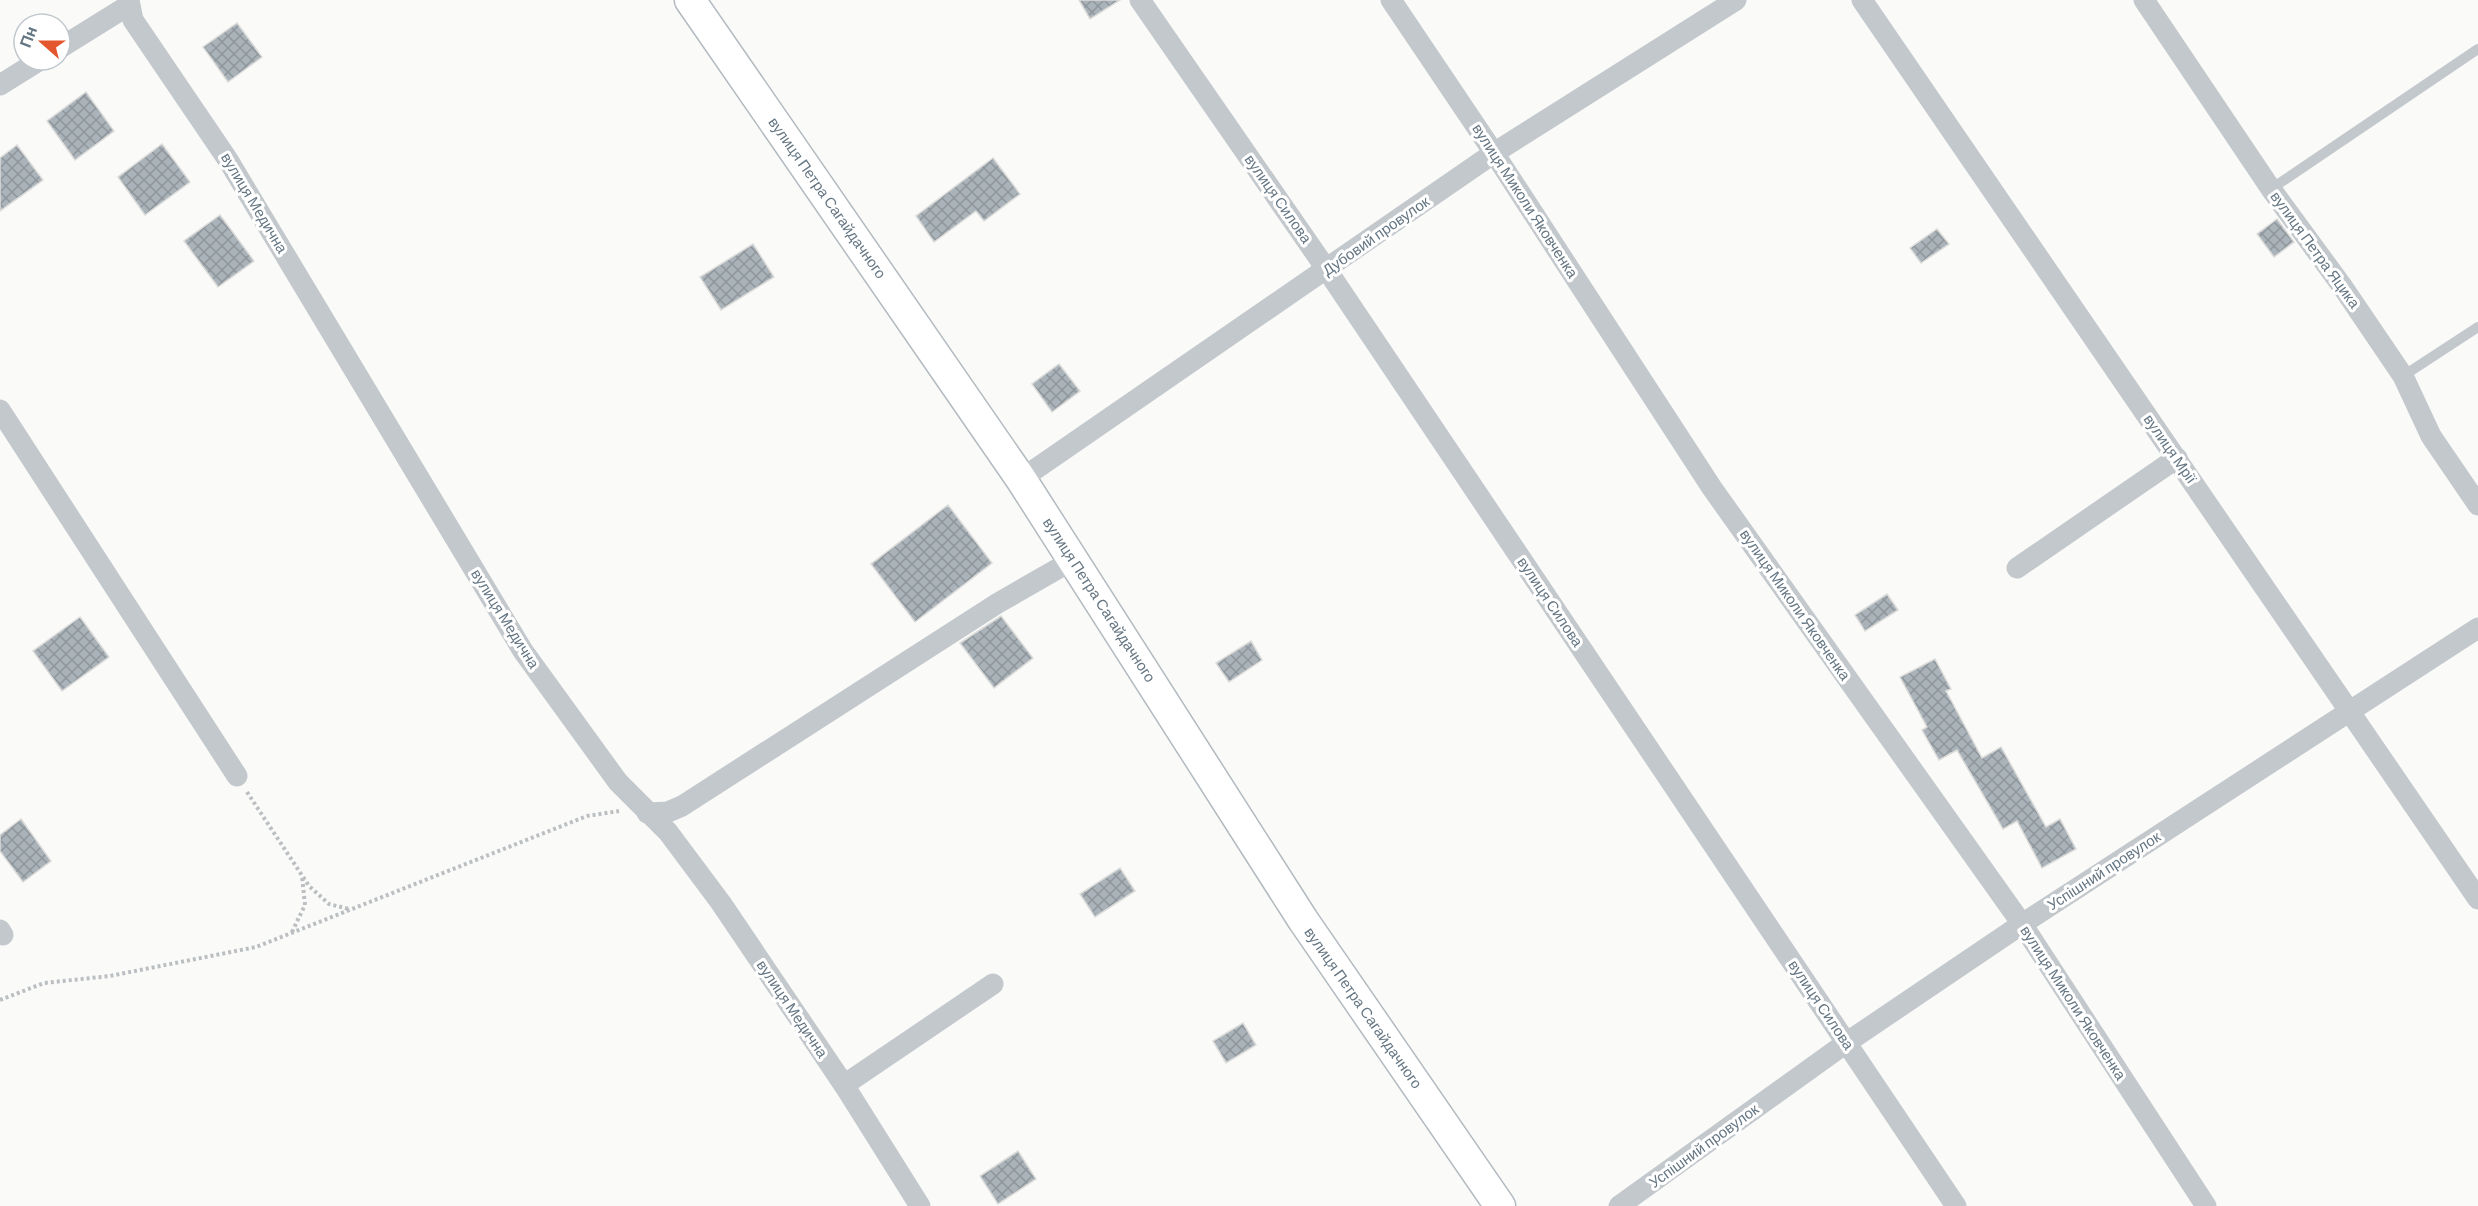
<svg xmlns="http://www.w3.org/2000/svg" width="2478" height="1206" viewBox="0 0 2478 1206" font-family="Barlow,sans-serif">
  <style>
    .building { fill: url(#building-cross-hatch); stroke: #dcdcda; stroke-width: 1.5 }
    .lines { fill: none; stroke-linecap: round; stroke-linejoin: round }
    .secondary-casing { stroke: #b3babf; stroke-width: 33 }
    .path { stroke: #bbbfc2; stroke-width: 4; stroke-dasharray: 3 3; stroke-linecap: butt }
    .lane { stroke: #c3c8cc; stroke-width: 10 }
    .street { stroke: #c3c8cc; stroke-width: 21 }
    .secondary { stroke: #fff; stroke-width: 30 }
    .labels { text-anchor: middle; stroke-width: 6; stroke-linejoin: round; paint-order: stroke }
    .street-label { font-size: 15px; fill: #657683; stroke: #fff }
  </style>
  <defs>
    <pattern id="building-cross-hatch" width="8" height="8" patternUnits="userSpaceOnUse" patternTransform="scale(1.5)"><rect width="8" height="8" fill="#aab3b9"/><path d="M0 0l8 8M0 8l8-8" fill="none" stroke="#8e969c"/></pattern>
  </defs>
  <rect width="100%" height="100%" fill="#fafaf8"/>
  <g class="building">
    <path d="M1079,0h41l-30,19z"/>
    <path d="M237,23l25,34 -34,25 -25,-35z"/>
    <path d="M86,92l28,39 -39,29 -28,-39z"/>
    <path d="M162,144l28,38 -45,33 -27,-38z"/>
    <path d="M17,145l26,35 -43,31v-53z"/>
    <path d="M993,158l27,36 -36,27 -8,-10 -42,31 -18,-26z"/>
    <path d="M220,215l34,46 -36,26 -34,-46z"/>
    <path d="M2277,219l17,23 -20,15 -17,-23z"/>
    <path d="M1937,229l12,15 -28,19 -11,-15z"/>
    <path d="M753,244l21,33 -53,33 -21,-33z"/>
    <path d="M1059,364l21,27 -28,21 -20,-28z"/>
    <path d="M948,505l44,58 -77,59 -44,-58z"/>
    <path d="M1887,594l11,16 -33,21 -10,-16z"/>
    <path d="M1001,616l32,42 -39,30 -34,-45z"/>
    <path d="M80,617l29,40 -47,34 -29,-40z"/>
    <path d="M1251,641l11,19 -33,22 -13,-19z"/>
    <path d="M1935,659l16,30 -5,2 36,67 19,-11 45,80 14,-8 16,30 -34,19 -25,-47 -14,8 -46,-79 -18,10 -17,-30 5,-3 -27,-50z"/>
    <path d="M21,819l30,42 -28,21 -23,-31v-16z"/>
    <path d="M1120,868l15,23 -40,26 -15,-23z"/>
    <path d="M1243,1023l13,22 -30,18 -13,-22z"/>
    <path d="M1018,1151l18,28 -38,25 -18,-28z"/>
  </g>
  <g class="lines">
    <defs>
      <path id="secondary" d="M690,0l331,479 282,441 197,286"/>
    </defs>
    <use href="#secondary" class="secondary-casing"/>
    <g class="path">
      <path d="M247,792l62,94 20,18 20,5"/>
      <path d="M292,932l13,-27 -3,-29"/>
      <path d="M0,1000l44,-17 66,-7 146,-29 331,-131 32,-5"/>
    </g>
    <g class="lane">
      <path d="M2271,189l207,-140"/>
      <path d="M2403,376l75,-49"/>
    </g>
    <g class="street">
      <path d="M129,0l4,20 95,140 295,491 95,131 50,50 53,71 123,182 76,121"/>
      <path d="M1140,0l187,270 629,936"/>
      <path d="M1391,0l103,153 218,335 310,436 184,282"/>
      <path d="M1862,0l616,899"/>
      <path d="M2144,0l127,189 71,97 61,90 28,60 47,69"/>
      <path d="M60,48l69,-43"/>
      <path d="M0,85l40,-25"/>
      <path d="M0,410l237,366"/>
      <path d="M1021,479l473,-326 242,-153"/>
      <path d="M2017,568l160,-110"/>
      <path d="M647,813l21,-1 14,-6 316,-203 75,-43"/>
      <path d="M0,930l3,5"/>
      <path d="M844,1085l149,-101"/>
      <path d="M1619,1206l227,-163 176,-119 456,-296"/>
    </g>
    <use href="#secondary" class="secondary"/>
  </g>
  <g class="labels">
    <g class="street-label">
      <text transform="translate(827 198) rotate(55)" y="5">вулиця Петра Сагайдачного</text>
      <text transform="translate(1278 199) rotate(55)" y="5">вулиця Силова</text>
      <text transform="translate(1525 201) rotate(57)" y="5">вулиця Миколи Яковченка</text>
      <text transform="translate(254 203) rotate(59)" y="5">вулиця Медична</text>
      <text transform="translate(1376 236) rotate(-35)" y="5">Дубовий провулок</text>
      <text transform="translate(2315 250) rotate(54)" y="5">вулиця Петра Яцика</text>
      <text transform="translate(2170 449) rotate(55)" y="5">вулиця Мрії</text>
      <text transform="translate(1099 600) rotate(57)" y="5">вулиця Петра Сагайдачного</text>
      <text transform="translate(1550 602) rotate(56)" y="5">вулиця Силова</text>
      <text transform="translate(1795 605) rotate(55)" y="5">вулиця Миколи Яковченка</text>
      <text transform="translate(505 619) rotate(58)" y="5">вулиця Медична</text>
      <text transform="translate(2104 871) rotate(-33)" y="5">Успішний провулок</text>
      <text transform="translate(2073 1003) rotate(57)" y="5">вулиця Миколи Яковченка</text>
      <text transform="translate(1821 1005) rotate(56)" y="5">вулиця Силова</text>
      <text transform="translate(1363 1008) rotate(55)" y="5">вулиця Петра Сагайдачного</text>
      <text transform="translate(792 1009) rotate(56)" y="5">вулиця Медична</text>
      <text transform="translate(1704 1146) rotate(-36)" y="5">Успішний провулок</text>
    </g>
  </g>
  <g transform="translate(42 42) rotate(291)"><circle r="28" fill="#ffffff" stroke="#c1c8cd" stroke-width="1.5"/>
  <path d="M0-4.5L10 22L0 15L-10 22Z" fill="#e4572e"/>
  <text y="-9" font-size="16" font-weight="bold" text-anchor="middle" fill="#657683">Пн</text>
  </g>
</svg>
